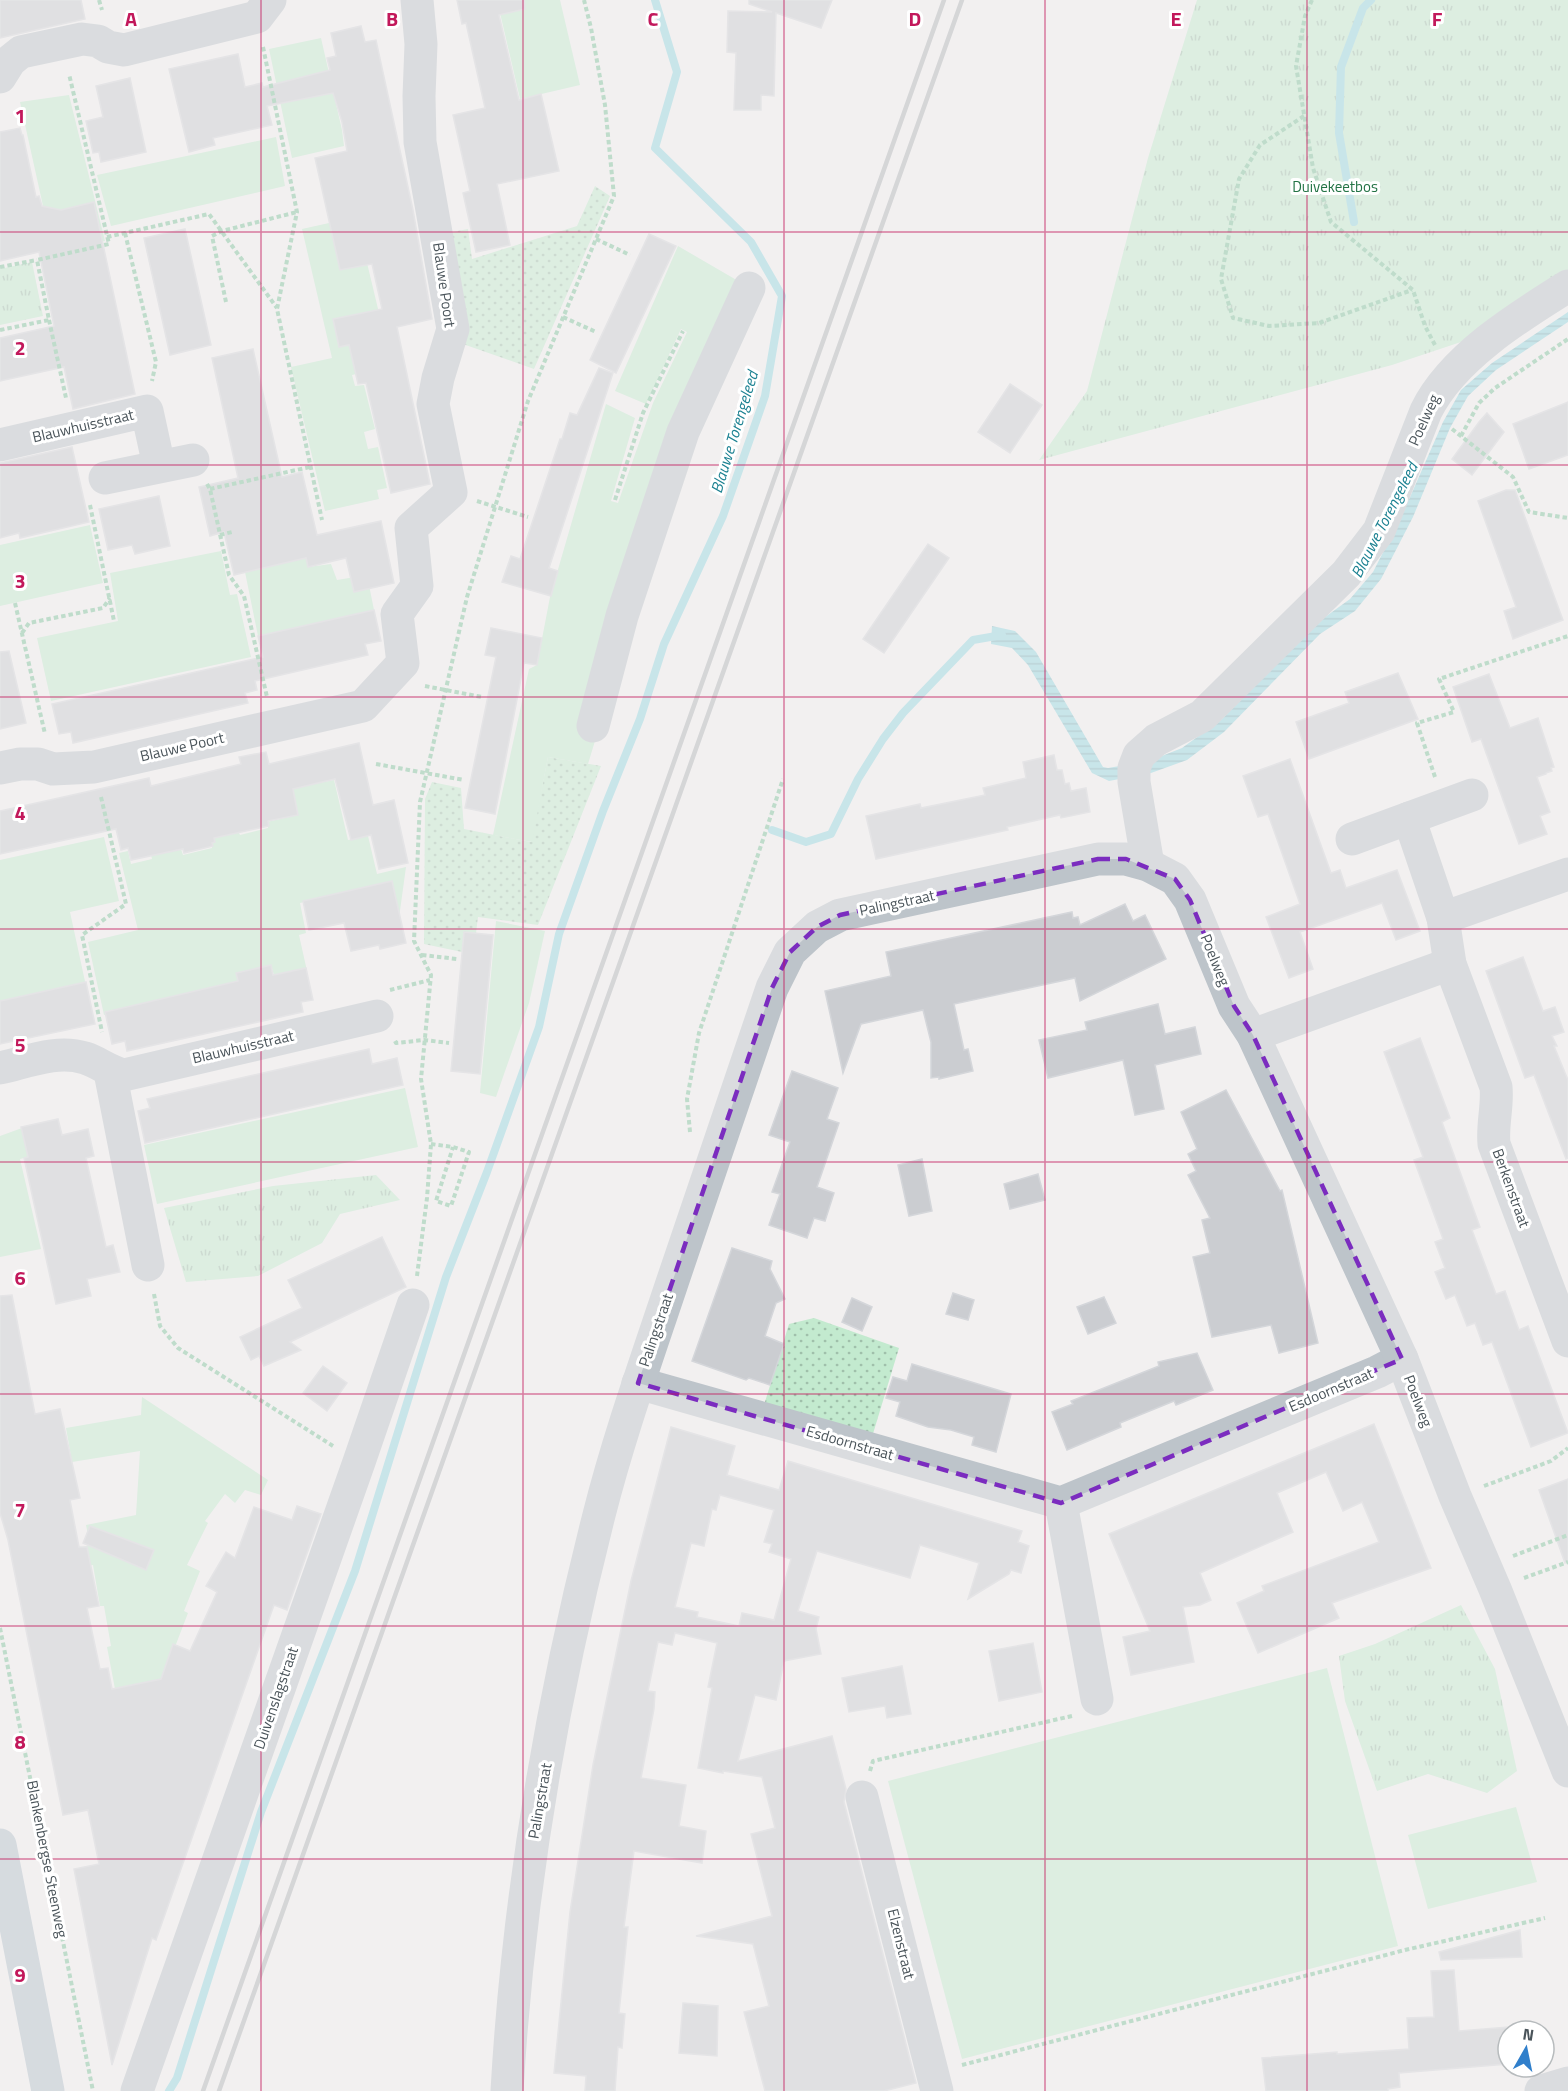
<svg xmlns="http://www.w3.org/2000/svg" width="1568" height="2091" viewBox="0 0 1568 2091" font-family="'Titillium Web',sans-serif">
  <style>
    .grass { fill: url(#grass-dots) }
    .park { fill: url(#park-tufts) }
    .garden { fill: #c3eacf }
    .water { fill: url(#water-rules) }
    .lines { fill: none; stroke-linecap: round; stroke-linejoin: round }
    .stream { stroke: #96d7e1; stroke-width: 8 }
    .building { fill: #cbcdd1; stroke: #d4d6da; stroke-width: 1.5; fill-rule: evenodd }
    .path { stroke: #80c39d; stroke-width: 4; stroke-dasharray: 4.5 3; stroke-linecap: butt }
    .minor { stroke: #bdc4ca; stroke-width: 33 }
    .major { stroke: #b3c0cb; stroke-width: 33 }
    .rail { stroke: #b2b5b9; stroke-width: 4.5 }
    .marked { fill: none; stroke: #7b2cbf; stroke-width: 4.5; stroke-dasharray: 12 8; stroke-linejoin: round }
    .grid { fill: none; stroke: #c2185b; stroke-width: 1.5; stroke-opacity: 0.55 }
    .labels { text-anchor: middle; stroke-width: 6; stroke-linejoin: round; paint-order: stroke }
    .park-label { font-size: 15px; fill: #237345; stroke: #fff }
    .street-label { font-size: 15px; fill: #4a545a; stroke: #fff }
    .water-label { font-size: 16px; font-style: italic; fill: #1d8292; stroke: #fff }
    .grid-label { font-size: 20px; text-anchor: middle; font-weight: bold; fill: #c2185b; stroke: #fff; stroke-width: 6; stroke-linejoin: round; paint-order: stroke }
  </style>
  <defs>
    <pattern id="grass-dots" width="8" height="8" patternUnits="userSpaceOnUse" patternTransform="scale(1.5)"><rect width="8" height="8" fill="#c3eacf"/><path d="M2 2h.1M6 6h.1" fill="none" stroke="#a0c0ab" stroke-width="1.8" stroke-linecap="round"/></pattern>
    <pattern id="park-tufts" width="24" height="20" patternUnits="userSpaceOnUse" patternTransform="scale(1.5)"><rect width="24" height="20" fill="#c3eacf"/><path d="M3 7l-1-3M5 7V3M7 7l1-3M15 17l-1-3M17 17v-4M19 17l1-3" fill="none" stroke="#a0c0ab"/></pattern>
    <pattern id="water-rules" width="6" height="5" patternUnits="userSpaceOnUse" patternTransform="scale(1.5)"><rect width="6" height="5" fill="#96d7e1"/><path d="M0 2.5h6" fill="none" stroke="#7cb1b9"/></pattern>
  </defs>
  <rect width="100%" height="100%" fill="#f2f0f0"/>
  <g class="grass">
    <path d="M595,186l15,10 -76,173 -74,-26 -18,-109 26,-5 4,30 105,-33z"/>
    <path d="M548,757l53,9 -63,159 -60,-8 -2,16 -12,-1 -2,20 -38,-8 1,-145 7,-17 29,6 3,41 67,13z"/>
    <path d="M814,1318l85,30 -27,89 -108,-32 25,-81z"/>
  </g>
  <g class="park">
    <path d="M1197,0h371v285l-86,50 -90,30 -353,95 48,-69 61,-233z"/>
    <path d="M32,262l11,54 -43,9v-56z"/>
    <path d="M376,1175l24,25 -60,14 -18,29 -64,33 -72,6 -22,-74 109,-22z"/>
    <path d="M1461,1605l34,64 22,102 -30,22 -59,-19 -51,17 -32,-90 -6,-45 36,-12z"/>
  </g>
  <g class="garden">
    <path d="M497,0h63l20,85 -60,14z"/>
    <path d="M321,38l21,92 2,16 -52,12 -23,-109z"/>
    <path d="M69,95l36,146 -52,10 -33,-149z"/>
    <path d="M276,137l9,49 -174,40 -14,-51z"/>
    <path d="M356,217l29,121 -24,35 -9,2 3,11 9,-1 11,44 -11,3 4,17 10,-2 9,41 -10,2 2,9 -54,12 -34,-144 41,-9 -30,-129z"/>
    <path d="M678,246l74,43 -64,145 -100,330 -40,-7 -16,85 -39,-7 36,-166 8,-4 13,-68 56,-193 29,14 -24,83 7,2 35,-100 34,-71 -6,-3 -35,75 -31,-13z"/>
    <path d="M90,525l13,58 -103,23v-61z"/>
    <path d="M221,551l9,44 7,-1 14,63 -200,44 -14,-63 81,-17 -8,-48z"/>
    <path d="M306,558l2,9 23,-3 6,16 30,-5 7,35 -116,26 -13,-64z"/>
    <path d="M289,780l24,4 21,-4 14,60 20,-4 9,38 29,-7 -7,51 -33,-29 -66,14 6,30 -7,2 8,36 -32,8 -3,-11 -35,8 2,7 -135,32 -16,-73 50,-12 -19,-77 9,-2 3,13 21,-5 -2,-9 29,-7 4,12 29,-7 -2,-10 28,-7 2,4 28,-7 -1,-6 30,-7z"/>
    <path d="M104,837l15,64 -49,11 16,74 -86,19v-145z"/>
    <path d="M496,921l49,10 -16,72 -33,94 -16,-4z"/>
    <path d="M405,1088l13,59 -261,57 -13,-59z"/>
    <path d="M22,1128l6,29 -8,2 21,90 -41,8v-121z"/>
    <path d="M142,1397l126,83 -7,15 -16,-5 -10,13 -10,-9 -20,27 3,2 -21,42 13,6 -16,40 4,2 -25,65 6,3 -54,8 -8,-42 4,-1 -7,-40h-4l-7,-41 -7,1 -3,-19 7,-2 -4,-20 50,-10 4,-64 -68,11 -6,-34 75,-13z"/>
    <path d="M1327,1668l71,278 -436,113 -74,-278z"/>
    <path d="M1516,1807l21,75 -109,27 -20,-74z"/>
  </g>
  <path class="water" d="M1568,312v10l-72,48 -28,26 -18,32 -37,89 -32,62 -26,32 -35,23 -96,98 -37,28 -36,13 -42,8 -17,-8 -64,-108 -16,-17 -21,-4 1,-18 23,5 21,21 67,115 5,1 41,-7 33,-13 40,-29 92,-94 36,-26 23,-27 30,-59 40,-91 18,-32 31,-27z"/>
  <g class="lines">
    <g class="stream">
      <path d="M1354,222l-15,-89 2,-66 22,-59 8,-8"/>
      <path d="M772,830l34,12 25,-8 27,-55 25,-40 20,-26 70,-73 29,-5"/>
      <path d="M169,2091l8,-13 84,-266 94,-241 91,-294 41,-105 52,-145 20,-93 44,-123 37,-92 24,-75 59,-128 42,-120 17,-100 -31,-54 -96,-94 22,-76 -22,-72"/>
    </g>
  </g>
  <g class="building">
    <path d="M0,0h81l4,19 -85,19z"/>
    <path d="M457,0h67l1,9 -26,6 20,85 22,-6 18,77 -62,13 13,61 -34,7 -13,-59 7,-2 -17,-76 32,-7 -19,-85 -4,1z"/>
    <path d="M749,0h83l-11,28 -45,-15 -2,83 -13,-1v15h-27l2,-57 -9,-1 1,-41 44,1 -23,-8z"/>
    <path d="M361,26l4,16 11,-2 37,170 19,109 -35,8 33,157 -39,9 -25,-110 -8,1 -9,-39 -10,2 -6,-28 49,-10 -10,-45 -32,6 -25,-112 32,-7 -5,-29 -9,-29 -66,13 5,19 -59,13 2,7 -26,7 -20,-83 69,-15 7,33 17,-4 1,4 67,-17 -3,-12 9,-2 -5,-23z"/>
    <path d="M130,78l16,74 -45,10 -2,-10 -6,1 -7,-32 17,-4 -7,-31z"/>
    <path d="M20,128l2,7h1l13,62 3,-1 3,10 19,4 33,-8 41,192 -62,15 -9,-42 -64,14v-43l54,-12 -15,-74 -39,9v-129z"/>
    <path d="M185,229l26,116 -41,10 -26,-117z"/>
    <path d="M649,234l27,12 -60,127 -26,-13z"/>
    <path d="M253,349l29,128 20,-5 15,63 64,-14 13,62 -40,9 -8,-34 -38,9 -2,-9 -72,17 -10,-43 -14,4 -11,-49 39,-9 -26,-120z"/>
    <path d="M599,368l14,5 -64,195 9,3 -7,25 -49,-14 9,-26 9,3 40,-120h2l8,-26 7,2z"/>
    <path d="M1010,384l32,21 -32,48 -32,-21z"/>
    <path d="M1568,402v53l-39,14 -16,-45z"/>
    <path d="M1487,413l17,19 -32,43 -20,-16 27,-37z"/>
    <path d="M72,447l17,75 -69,16 -1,-5 -19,5v-75z"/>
    <path d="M1506,490h9l48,130 -50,19 -9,-28 12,-4 -38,-106z"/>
    <path d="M159,496l11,50 -35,8 -3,-9 -24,5 -9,-41z"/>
    <path d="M928,544l21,14 -65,95 -21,-14z"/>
    <path d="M374,610l7,31 -16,3 3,11 -113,26 2,9 -12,3 3,10 -175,40 -2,-11 -12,2 -7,-30 211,-47 -5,-21z"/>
    <path d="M491,628l51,10 -5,27 -13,-2 -29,151 -30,-6 31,-151 -11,-2z"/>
    <path d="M9,651l17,72 -26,6v-77z"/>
    <path d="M1398,673l20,46 -109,40 -13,-37 53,-19 -4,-11z"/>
    <path d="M1489,674l21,54 28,-10 16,49 -3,1 1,3 -6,2v1l-9,3 13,35 -10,4 7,18 -28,10 -38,-105 -9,3 -19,-55z"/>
    <path d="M359,743l14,62 21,-5 14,63 -29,6 -8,-34 -20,5 -16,-61 -42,10 5,26 -30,6 1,5 -55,12 1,4 -3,1 1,3 -29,7 -1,-4 -52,11 -3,-12 -7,2 -5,-21 -116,25v-43l149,-33 2,8 90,-22 -2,-7 27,-5 3,12z"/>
    <path d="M1054,755l3,15h5l3,14 4,-1 2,8 15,-3 4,24 -29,6 -1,-3 -53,12 1,3 -132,29 -10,-43 54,-12 1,4 64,-13 -2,-7 43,-10 -3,-16z"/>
    <path d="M1290,759l41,114 9,-3 6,18 51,-18 23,61 -24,9 -14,-37 -82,29 13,37 -24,9 -23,-61 34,-13 -32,-90 -10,3 -15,-41z"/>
    <path d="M392,881l14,62 -26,6 -1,-4 -28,6 -7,-28 -35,7 -6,-29z"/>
    <path d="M1125,904l8,17 12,-6 21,44 -86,42 -5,-23 -121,26 10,46 4,-1 5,22 -34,8v-2l-8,1v-36l-8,-32 -62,14 -18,49 -18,-82 66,-15 -5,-24 186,-40 1,6 5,-1 2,8z"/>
    <path d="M464,932l29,3 -13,139 -29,-3z"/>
    <path d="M1523,957l20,54 12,-4 9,25 -12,4 5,10h-3l14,34v78l-2,1 -32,-84 -9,3 -39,-107z"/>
    <path d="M271,965l2,10 33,-7 7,32 -12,2 2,10 -176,39 -2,-10 -13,3 -7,-32 133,-31 -2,-8z"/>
    <path d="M86,982l9,42 -95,20v-43z"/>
    <path d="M1158,1004l7,30 30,-7 6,27 -46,11 9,44 -29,6 -12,-55 -75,18 -9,-38 48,-10 -2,-8z"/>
    <path d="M1420,1038l30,80 -8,4 38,105 -8,3 24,64 9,-3 14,39 9,-4 40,107 -37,14 -39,-105 -9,3 -8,-22 -8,3 -12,-31 -9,4 -11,-27 10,-4 -10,-26 8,-3 -29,-79 9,-3 -39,-105z"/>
    <path d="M369,1049l3,15 25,-6 6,27 -258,58 -7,-32 12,-3 -3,-9z"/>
    <path d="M792,1071l46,17 -11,31 12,4 -22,64 17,6 -9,28 -11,-3 -7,20 -38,-13 11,-31 -8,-2 18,-50 -21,-7z"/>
    <path d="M1226,1090l54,101 2,-1 36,153 -39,10 -8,-28 -59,12 -19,-80 17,-4 -8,-33 8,-2 -22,-43 8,-4 -8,-17 9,-5 -16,-37z"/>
    <path d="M58,1119l4,16 26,-6 6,27 -8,2 20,89 7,-2 7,27 -33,7 4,17 -35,8 -32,-146 4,-1 -7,-30z"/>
    <path d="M922,1159l10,52 -23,5 -11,-51z"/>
    <path d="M1038,1174l7,26 -35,9 -6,-25z"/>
    <path d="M382,1237l24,50 -116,55 11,8 -37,16 -5,-10 -8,4 -11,-23 62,-29 -14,-28z"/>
    <path d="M732,1248l40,13 -2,8 15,30 -9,4 -11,33 19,8 -14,41 -21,-7 -3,2 -54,-19z"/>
    <path d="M953,1293l21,7 -6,20 -22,-6z"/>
    <path d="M12,1295l23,119 25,-5 20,89 -10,2 9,47h8l12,59 -12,2 13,61 8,-1 4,21 49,-10 12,-35 17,7 27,-59 -11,-6 20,-34 9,6 19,-51 38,13 5,-14 24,8 -34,96 -13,-5 -118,335 -4,-2 -40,127 -38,-196 25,-5 -11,-54 -25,5 -55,-275 -8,-27v-217z"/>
    <path d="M1104,1297l12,26 -28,11 -11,-27z"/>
    <path d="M852,1298l20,9 -10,24 -20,-9z"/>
    <path d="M1197,1353l16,37 -37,15 -2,-4 -54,22 1,4 -54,23 -15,-38 21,-8 -2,-3 88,-35 -1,-4z"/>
    <path d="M912,1364l99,30 -15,58 -24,-7 2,-8 -23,-7 -23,-3 -32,-11 4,-14 -14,-4 7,-21 14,4z"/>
    <path d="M323,1366l24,17 -20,28 -24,-18z"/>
    <path d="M1374,1424l57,144 -99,35 7,15 -81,35 -21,-50 27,-12 -2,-5 117,-44 -17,-40 -19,9 -17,-39 -49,21 16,39 -93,41 11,27 -11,5 -17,2 11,55 -63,13 -8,-38 27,-6 -41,-97z"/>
    <path d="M671,1427l64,19 -8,29 52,15 9,-29 234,70 -4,11 11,4 -8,27 -10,-3 -2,4 -41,25 11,-36 -59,-18 -10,33 -93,-27 -19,60 21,6 -3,12 5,25 -37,7 -8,39 -21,-5 -17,66 94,-25 14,53 -2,13 72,281 -32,8h-119l-21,-79 25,-6 -16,-62 -57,-8 76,-20 -21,-82 24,-6 -13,-51 -39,-6v2l-25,-5 14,-80 -4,-1 9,-44 -42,-10 -3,12 -14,-3 -10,49 7,1 -1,17 -13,69 45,7 -7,41 27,5 -4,32 -68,-12 -10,76h4l-9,86 6,1 -3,34 -4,-1 -3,44h-30l1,-15 -32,-3 16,-161 23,-147 38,-184zM720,1495l54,15 -10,32 8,2 -3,8 22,7 -17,61 -32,-7 -3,13 -42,-9 1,-5 -23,-5 16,-64 13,3 8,-37 4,1z"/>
    <path d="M1568,1479v83l-3,1 -26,-73z"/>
    <path d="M90,1526l64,24 -8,20 -63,-27z"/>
    <path d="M1033,1643l9,49 -43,9 -10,-50z"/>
    <path d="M902,1666l9,48 -24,4 -2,-12 -36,6 -7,-34z"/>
    <path d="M1520,1930l2,27 -81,3 -2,-8z"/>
    <path d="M1454,1970l5,61 49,-4v37l-109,9 1,14 -12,2v2h-122l-4,-33 75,-6v2l72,-5 -2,-31 27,-1 -3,-46z"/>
    <path d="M683,2003l35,3 -1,50 -38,-3z"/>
  </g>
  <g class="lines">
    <g class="path">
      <path d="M99,0l3,10"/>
      <path d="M1312,0l-7,16 -9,50 17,102 18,54 82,68 12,36 11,21"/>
      <path d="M263,47l34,165 -20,97 45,211"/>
      <path d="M1304,116l-44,29 -21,34 -18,100 12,39 36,8 50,-3 93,-33"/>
      <path d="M125,233l31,129 -4,19"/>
      <path d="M107,237l102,-23 68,94"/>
      <path d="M596,239l34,16"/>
      <path d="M0,267l37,-7"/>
      <path d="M226,302l-14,-66 10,-5 75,-19"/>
      <path d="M563,317l33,15"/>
      <path d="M49,320l17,78"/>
      <path d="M0,330l49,-10 -12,-60 72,-16 -40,-170"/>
      <path d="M1452,429l61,48 16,35 39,6"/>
      <path d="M1461,436l18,-33 16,-15 73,-49"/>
      <path d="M207,484l3,5 19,86 15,21 23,101"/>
      <path d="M210,489l100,-22"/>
      <path d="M615,500l28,-87 40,-82"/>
      <path d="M477,501l51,16"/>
      <path d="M90,505l24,116"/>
      <path d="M220,535l12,-3"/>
      <path d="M15,603l30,131"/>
      <path d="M22,633l7,-10 74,-15 7,-10"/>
      <path d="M425,686l57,11"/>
      <path d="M376,764l88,16"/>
      <path d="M1435,777l-18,-54 37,-11 -15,-33 129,-43"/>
      <path d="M101,797l25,107 -44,31 20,97"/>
      <path d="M422,955l35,4"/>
      <path d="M390,990l40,-10"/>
      <path d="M395,1041l1,2 28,-3 25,3"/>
      <path d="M690,1132l-3,-33 12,-66 84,-254"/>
      <path d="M431,1144l22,3 16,5 -18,54 -15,-5 17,-54"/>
      <path d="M417,1276l10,-78 4,-54 -10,-65 10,-104 -17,-34 6,-139 47,-205 61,-196 86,-205 -9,-91 -14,-77 -7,-28"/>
      <path d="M154,1294l6,32 18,22 155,98"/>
      <path d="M1484,1486l67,-25 17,-13"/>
      <path d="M1513,1556l55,-21"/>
      <path d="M1524,1578l44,-16"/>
      <path d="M0,1628l93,463"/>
      <path d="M870,1771l3,-10 199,-45"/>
      <path d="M962,2065l443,-115 140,-32"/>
    </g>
    <g class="minor">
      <path d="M0,77l10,-16 11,-9 61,-13 16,2 10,6 16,3 133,-33 13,-17"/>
      <path d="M0,445l147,-34 12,55"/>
      <path d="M105,478l88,-18"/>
      <path d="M593,726l29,-110 61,-184 66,-144"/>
      <path d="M0,768l20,-4h18l15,5 41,-2 269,-61 40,-43 -6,-49 20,-28 -6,-58 40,-36 -18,-88 5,-26 15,-49 -33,-187 -1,-46 2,-52 -4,-44"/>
      <path d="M1409,818l34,100 125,-44"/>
      <path d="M1352,839l120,-44"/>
      <path d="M1148,865l-14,-83v-14l5,-13 17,-15 46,-24 144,-142 33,-43 47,-120c26,-53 92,-94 142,-125"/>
      <path d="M1443,918l7,46 46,123c2,19 -4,37 -2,57l74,197"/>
      <path d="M1253,1035l197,-71"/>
      <path d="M0,1068c27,-6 57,-19 85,-10 13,4 23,13 39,17l253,-59"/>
      <path d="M110,1072l38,193"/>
      <path d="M638,1383l423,120 316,-131 25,-13"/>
      <path d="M1061,1503l36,196"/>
      <path d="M862,1797l75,294"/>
      <path d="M137,2091l222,-629 54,-157"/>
      <path d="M507,2091c11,-194 44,-388 92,-576 20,-79 48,-157 74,-235 33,-97 66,-195 99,-292l18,-36 27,-25 23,-12 258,-56h28l22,6 27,14 15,21 44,106 19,29 149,324 53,137 40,93 73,182"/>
      <path d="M1541,2091l27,-8"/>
    </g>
    <path class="major" d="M0,1845l48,246"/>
    <g class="rail">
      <path d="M203,2091l741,-2091"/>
      <path d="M219,2091l743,-2091"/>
    </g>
  </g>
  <path d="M0 0H1568V2091H0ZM1098,859h28l49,20 15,21 44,106 19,29 149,324 -341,144 -423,-120 134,-395 18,-36 27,-25 23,-12z" fill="#f2f0f0" fill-opacity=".55" fill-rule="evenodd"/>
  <path class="marked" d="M1098,859h28l49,20 15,21 44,106 19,29 149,324 -341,144 -423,-120 134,-395 18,-36 27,-25 23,-12z"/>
  <path class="grid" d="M261,0v2091M523,0v2091M784,0v2091M1045,0v2091M1307,0v2091M0,232h1568M0,465h1568M0,697h1568M0,929h1568M0,1162h1568M0,1394h1568M0,1626h1568M0,1859h1568"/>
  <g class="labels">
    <g class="park-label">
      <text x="1335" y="192">Duivekeetbos</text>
    </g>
    <g class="street-label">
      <text transform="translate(444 285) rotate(82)" y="5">Blauwe Poort</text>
      <text transform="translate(1424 420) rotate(-66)" y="5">Poelweg</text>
      <text transform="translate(83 426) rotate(-13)" y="5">Blauwhuisstraat</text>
      <text transform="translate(182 747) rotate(-13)" y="5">Blauwe Poort</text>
      <text transform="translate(897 903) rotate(-12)" y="5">Palingstraat</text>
      <text transform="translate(1215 960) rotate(68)" y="5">Poelweg</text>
      <text transform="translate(243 1047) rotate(-13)" y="5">Blauwhuisstraat</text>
      <text transform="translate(1511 1188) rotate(70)" y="5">Berkenstraat</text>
      <text transform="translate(656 1330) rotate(-71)" y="5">Palingstraat</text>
      <text transform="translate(1331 1390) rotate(-23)" y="5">Esdoornstraat</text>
      <text transform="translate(1418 1401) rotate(69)" y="5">Poelweg</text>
      <text transform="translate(850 1443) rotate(16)" y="5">Esdoornstraat</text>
      <text transform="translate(276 1698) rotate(-71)" y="5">Duivenslagstraat</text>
      <text transform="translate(540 1801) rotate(-80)" y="5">Palingstraat</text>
      <text transform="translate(47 1859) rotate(79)" y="5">Blankenbergse Steenweg</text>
      <text transform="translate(901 1944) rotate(76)" y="5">Elzenstraat</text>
    </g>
    <g class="water-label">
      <text transform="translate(734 432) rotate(-73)" y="6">Blauwe Torengeleed</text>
      <text transform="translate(1384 520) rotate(-63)" y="6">Blauwe Torengeleed</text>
    </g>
  </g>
  <g class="grid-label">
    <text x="131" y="26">A</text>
    <text x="392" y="26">B</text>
    <text x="653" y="26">C</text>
    <text x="915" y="26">D</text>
    <text x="1176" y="26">E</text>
    <text x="1437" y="26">F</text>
    <text x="20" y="123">1</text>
    <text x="20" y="355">2</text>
    <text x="20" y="588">3</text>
    <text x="20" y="820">4</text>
    <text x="20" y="1052">5</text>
    <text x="20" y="1285">6</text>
    <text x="20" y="1517">7</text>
    <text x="20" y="1749">8</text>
    <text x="20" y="1982">9</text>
  </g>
  <g transform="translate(1526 2049) rotate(9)"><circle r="28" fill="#ffffff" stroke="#b7bbbd" stroke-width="1.5"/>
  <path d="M0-4.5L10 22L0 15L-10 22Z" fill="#307fcb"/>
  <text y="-9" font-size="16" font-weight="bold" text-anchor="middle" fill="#4a545a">N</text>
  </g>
</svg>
